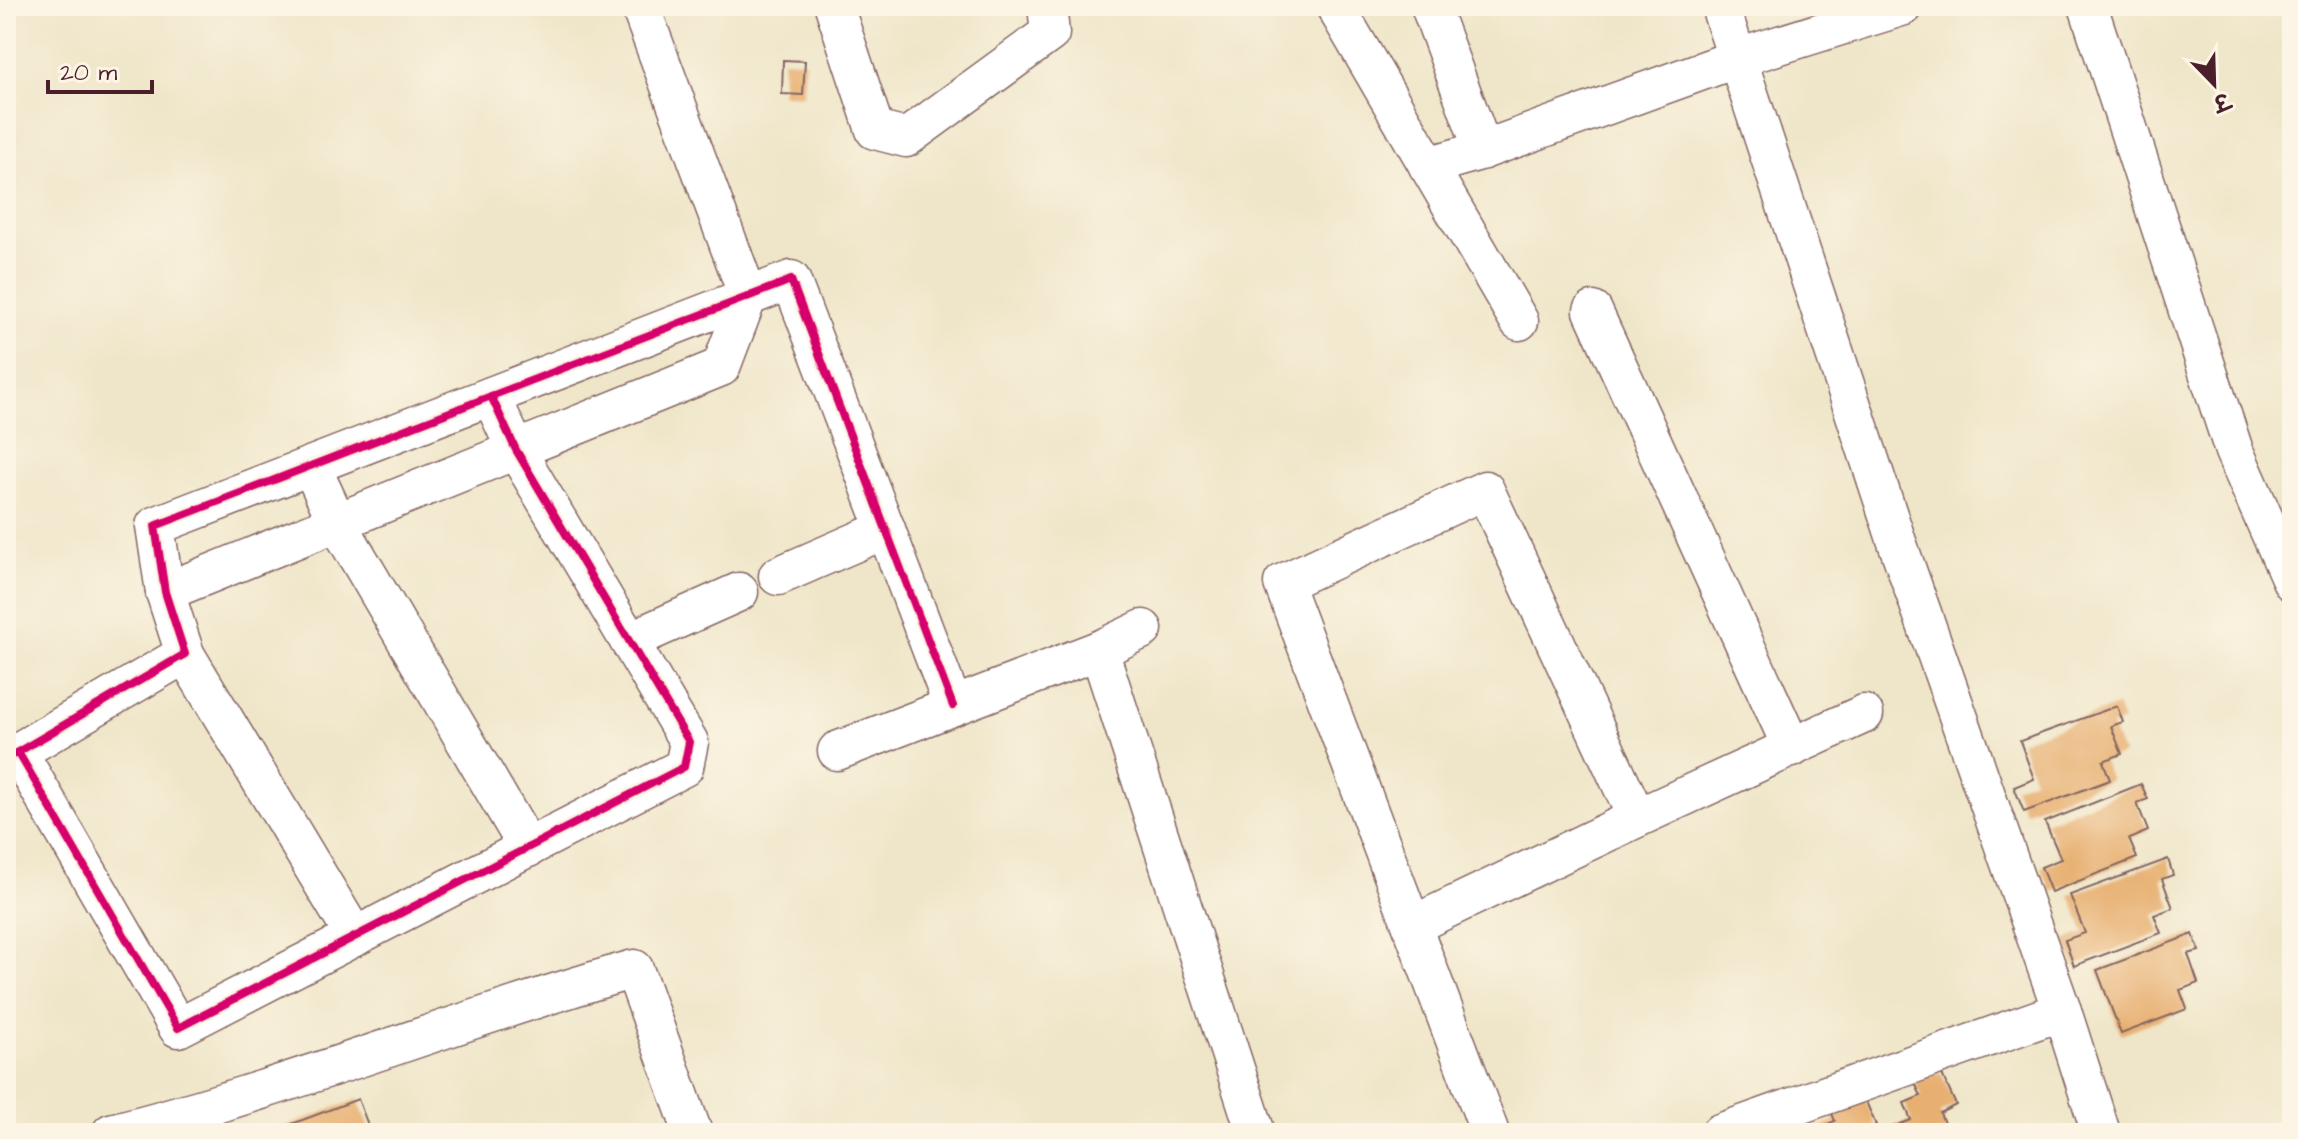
<svg xmlns="http://www.w3.org/2000/svg" width="2298" height="1139" viewBox="0 0 2298 1139" font-family="'Architects Daughter','Playpen Sans Deva',sans-serif">
  <style>
    .building { fill: #e7af70 }
    .lines { fill: none; stroke-linecap: round; stroke-linejoin: round }
    .minor-casing { stroke: #846562; stroke-width: 41 }
    .minor { stroke: #fff; stroke-width: 38 }
    .cycleway-casing { stroke: #fcf5e5; stroke-width: 13 }
    .cycleway { stroke: #d6006c; stroke-width: 8 }
  </style>
  <rect width="100%" height="100%" fill="#fcf5e5"/>
  <filter id="ink" filterUnits="userSpaceOnUse"><feTurbulence type="fractalNoise" baseFrequency=".0125" numOctaves="2"/><feDisplacementMap in="SourceGraphic" scale="16" xChannelSelector="R" yChannelSelector="G"/><feConvolveMatrix kernelMatrix="1 2 1 2 8 2 1 2 1" color-interpolation-filters="sRGB"/></filter>
  <filter id="wash" filterUnits="userSpaceOnUse"><feTurbulence type="fractalNoise" baseFrequency=".006" numOctaves="4" result="noise"/><feDisplacementMap in="SourceGraphic" scale="32" xChannelSelector="R" yChannelSelector="G"/><feGaussianBlur stdDeviation="1.8" result="paint"/><feColorMatrix in="noise" values="0 0 0 0 0 0 0 0 0 0 0 0 0 0 0 0 0 1.4 0 .05"/><feComposite in="paint" operator="in"/></filter>
  <g filter="url(#wash)">
    <rect width="100%" height="100%" fill="#efe6c9"/>
    <g id="blocks">
      <g class="building">
        <path d="M783,60l22,1 -2,34 -21,-1z"/>
        <path d="M2117,706l6,16 -12,4 11,28 -19,7 7,19 -86,32 -10,-25 20,-8 -14,-38z"/>
        <path d="M2141,784l7,15 -11,4 11,28 -19,8 8,19 -86,34 -10,-25 20,-8 -16,-37z"/>
        <path d="M2168,859l5,16 -11,4 11,29 -19,7 7,18 -87,33 -9,-26 20,-7 -15,-38z"/>
        <path d="M2193,934l6,17 -11,3 10,29 -18,7 7,19 -66,25 -24,-64z"/>
        <path d="M1941,1072l15,33 -16,8 8,20h-53l-3,-6 19,-7 -7,-17 17,-7 -6,-13z"/>
        <path d="M1864,1097l12,28 -8,4 1,4h-64l30,-12 -4,-10z"/>
        <path d="M358,1099l13,34h-88l-2,-5z"/>
      </g>
    </g>
  </g>
  <g filter="url(#ink)">
    <use href="#blocks" fill-opacity="0" stroke="#846562" stroke-width="2"/>
    <g class="lines">
      <defs>
        <g id="minor">
          <path d="M834,6l41,124 31,8 144,-105 -3,-27"/>
          <path d="M1335,6l184,315"/>
          <path d="M1430,6l53,144"/>
          <path d="M1720,6l177,536 165,469 39,122"/>
          <path d="M2088,6l146,445 58,131"/>
          <path d="M1428,166l55,-16 255,-92 166,-52"/>
          <path d="M1593,311l199,437"/>
          <path d="M311,466l26,56 191,326"/>
          <path d="M778,576l108,-47"/>
          <path d="M165,592l556,-225 27,-71 -108,-290"/>
          <path d="M629,641l110,-49"/>
          <path d="M1099,650l157,483"/>
          <path d="M185,654l170,283"/>
          <path d="M837,751l262,-101 44,-21"/>
          <path d="M18,752l160,276 506,-261 5,-25 -173,-292 -25,-54"/>
          <path d="M6,759l179,-105 -20,-62 -10,-66 636,-246 162,426"/>
          <path d="M1413,925l224,-107 227,-104"/>
          <path d="M111,1133c177,-44 347,-114 523,-164l59,164"/>
          <path d="M1490,1133l-207,-550 202,-93 152,328"/>
          <path d="M1720,1133l342,-122"/>
        </g>
      </defs>
      <use href="#minor" class="minor-casing"/>
      <use href="#minor" class="minor"/>
      <defs>
        <g id="cycleway">
          <path d="M18,752l160,276 506,-261 5,-25 -173,-292 -25,-54"/>
          <path d="M6,759l179,-105 -20,-62 -10,-66 636,-246 162,426"/>
        </g>
      </defs>
      <use href="#cycleway" class="cycleway-casing"/>
      <use href="#cycleway" class="cycleway"/>
    </g>
  </g>
  <rect width="2298" height="1139" fill="none" stroke="#fcf5e5" stroke-width="32"/>
  <g transform="translate(2214 84) rotate(157)" stroke="#fcf5e5" stroke-width="6" paint-order="stroke">
  <path d="M0-6L14 30L0 20L-14 30Z" fill="#4a1f2b"/>
  <text y="-12" font-size="22" font-weight="bold" text-anchor="middle" fill="#4a1f2b">उ</text>
  </g>
  <path d="M48 80v12h104v-12" fill="none" stroke="#4a1f2b" stroke-width="4"/>
  <text x="60" y="80" font-size="24" fill="#4a1f2b" stroke="#fcf5e5" stroke-width="6" paint-order="stroke">20 m</text>
</svg>
